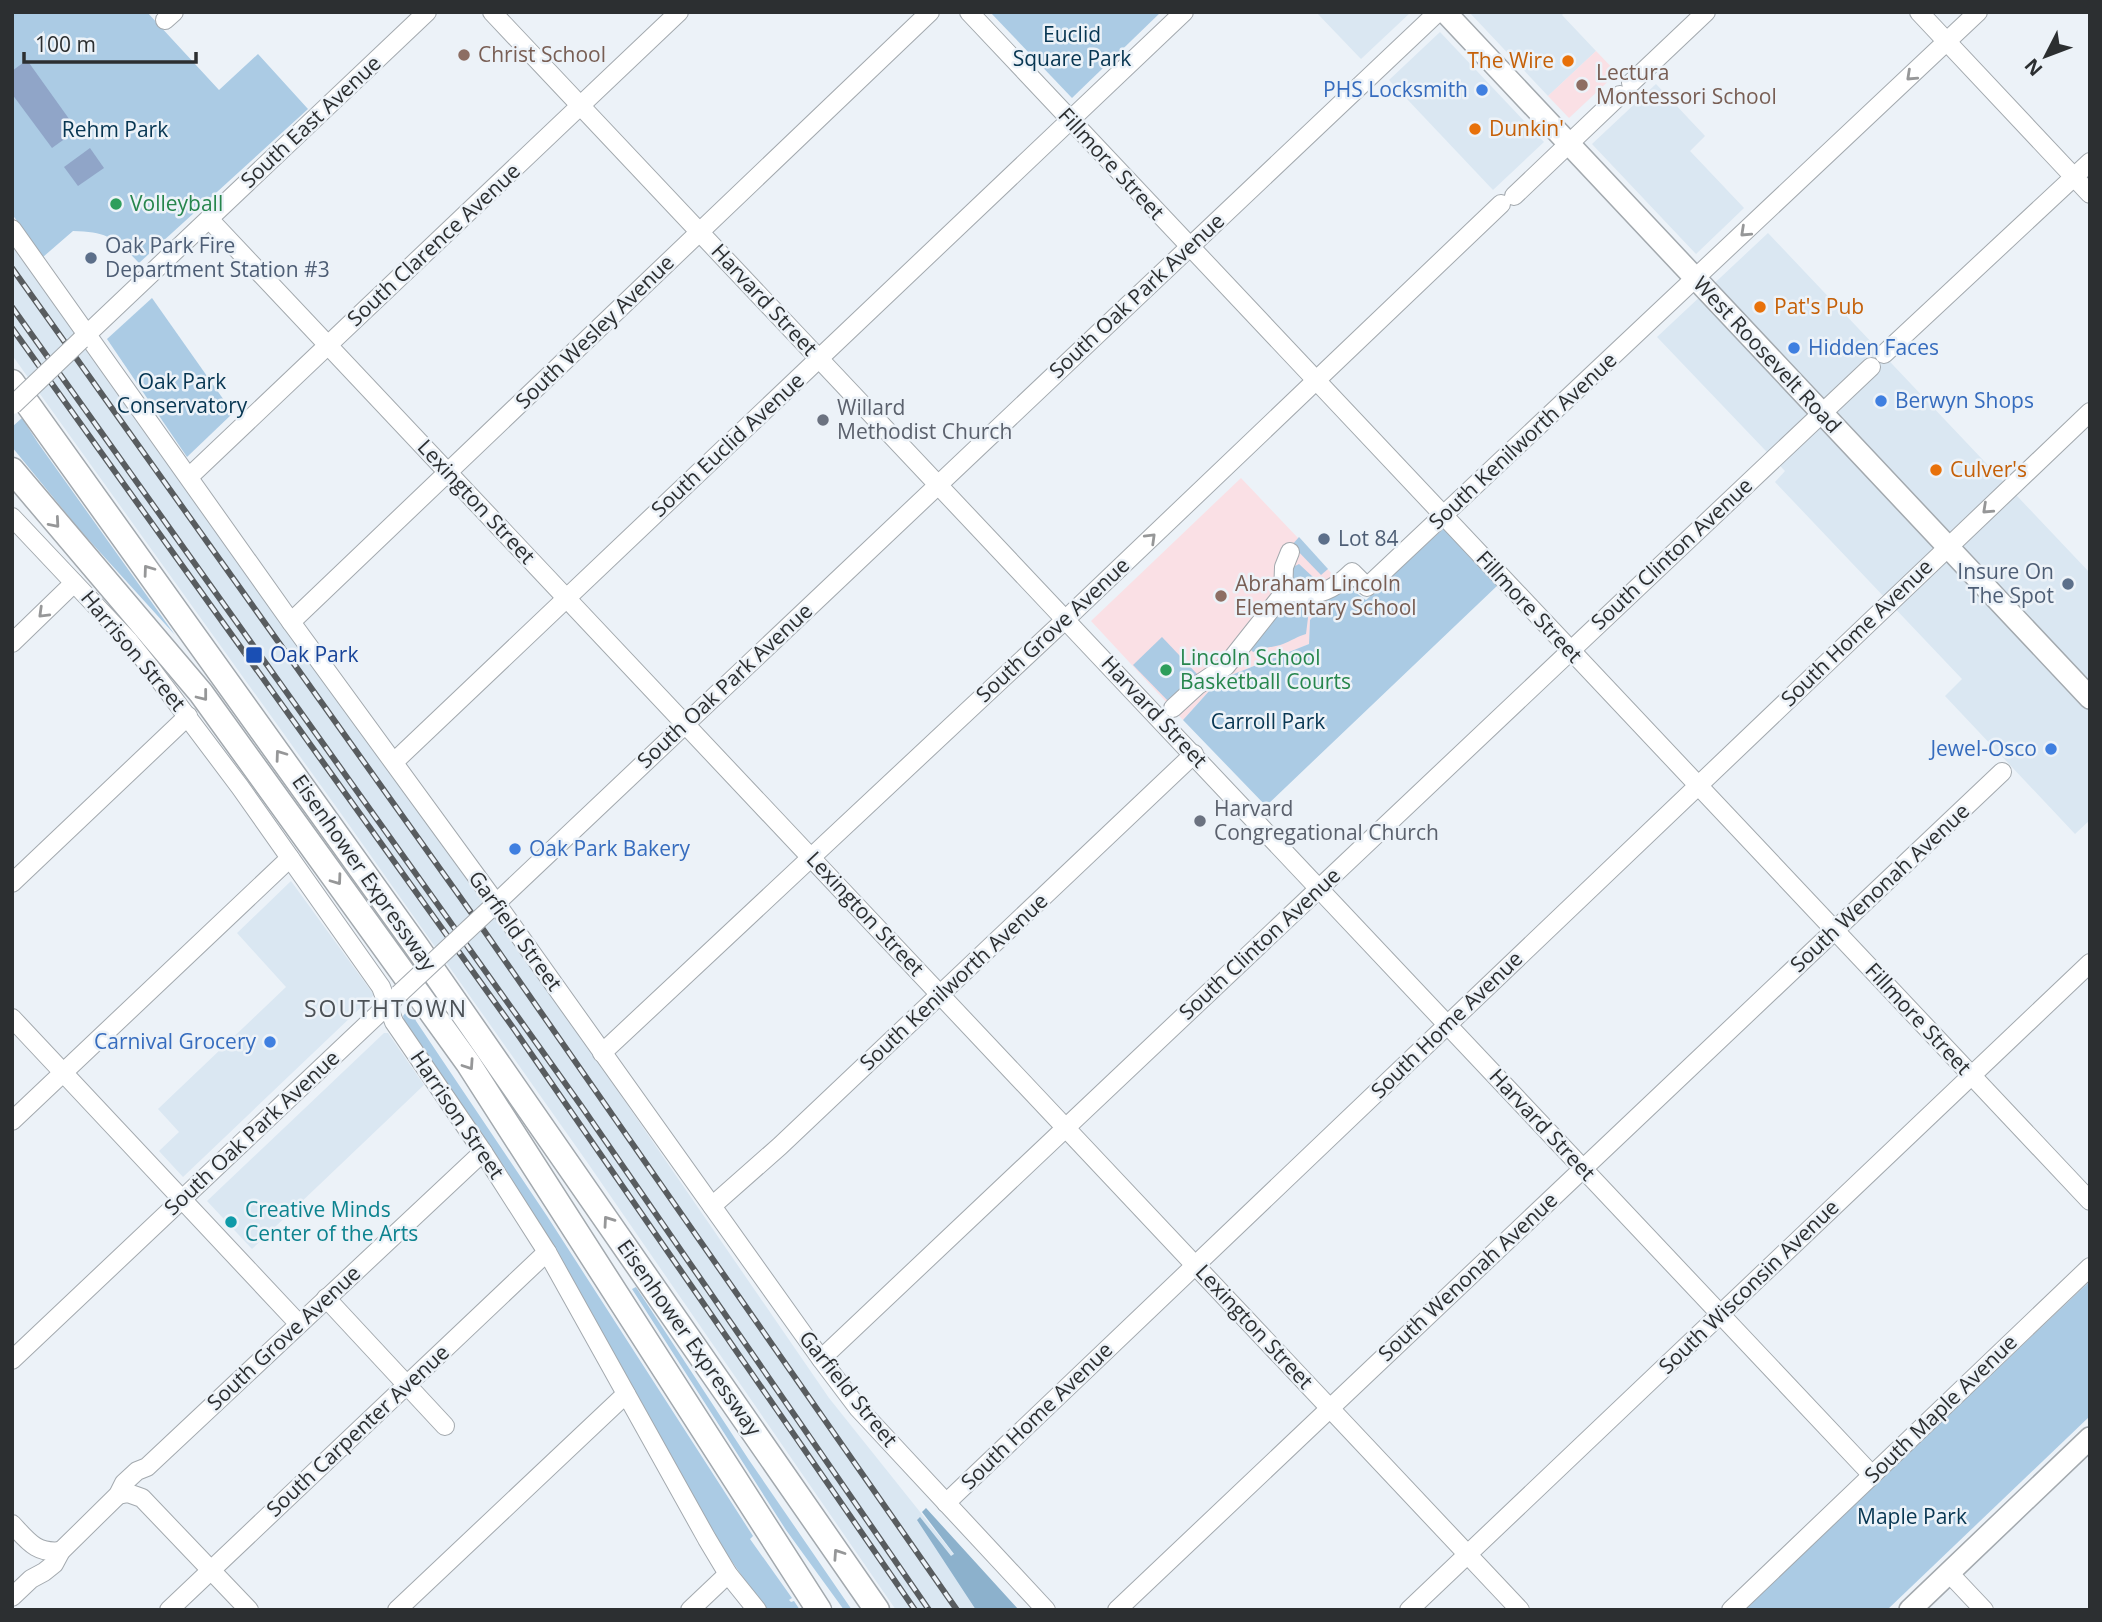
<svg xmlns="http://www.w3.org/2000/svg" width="2102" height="1622" viewBox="0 0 2102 1622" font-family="'Open Sans',sans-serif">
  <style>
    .built { fill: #dae7f2 }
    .education { fill: #fae0e5 }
    .green { fill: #abcbe4 }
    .forest { fill: #8cb1cc }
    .water { fill: #90a5c8 }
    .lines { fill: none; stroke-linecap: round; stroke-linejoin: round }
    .minor-casing { stroke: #a3a9ae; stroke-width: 20 }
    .major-casing { stroke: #a3a9ae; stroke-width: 24 }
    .highway-casing { stroke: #a3a9ae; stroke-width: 27 }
    .minor { stroke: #fff; stroke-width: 18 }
    .major { stroke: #fff; stroke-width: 21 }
    .highway { stroke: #fff; stroke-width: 24 }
    .rail-casing { stroke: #585c5f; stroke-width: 6 }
    .rail { stroke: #ecf2f8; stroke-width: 3.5; stroke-dasharray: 10; stroke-linecap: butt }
    .minor-bridge-casing { stroke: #a3a9ae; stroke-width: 20; stroke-linecap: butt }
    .minor-bridge { stroke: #fff; stroke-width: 18 }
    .oneway { stroke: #969798 }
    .education-dot { fill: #8d6e63; stroke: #ecf2f8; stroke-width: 2.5 }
    .food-dot { fill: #e8710a; stroke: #ecf2f8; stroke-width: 2.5 }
    .shop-dot { fill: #3f7fe0; stroke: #ecf2f8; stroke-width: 2.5 }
    .leisure-dot { fill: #2e9e5b; stroke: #ecf2f8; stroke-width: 2.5 }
    .service-dot { fill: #5c6f8a; stroke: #ecf2f8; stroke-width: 2.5 }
    .worship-dot { fill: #6b7280; stroke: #ecf2f8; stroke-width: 2.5 }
    .transit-dot { fill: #1a4fb4; stroke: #ecf2f8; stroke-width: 2.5 }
    .culture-dot { fill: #0f9aa8; stroke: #ecf2f8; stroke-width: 2.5 }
    .labels { text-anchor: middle; stroke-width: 5; stroke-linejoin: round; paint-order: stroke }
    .park-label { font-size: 21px; fill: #073652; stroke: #ecf2f8 }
    .education-label { font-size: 21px; fill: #785e54; stroke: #ecf2f8; text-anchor: start }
    .food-label { font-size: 21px; fill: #c56008; stroke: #ecf2f8; text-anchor: start }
    .shop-label { font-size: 21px; fill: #366cbe; stroke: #ecf2f8; text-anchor: end }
    .street-label { font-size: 21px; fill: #2c2f31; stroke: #ecf2f8 }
    .leisure-label { font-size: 21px; fill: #27864d; stroke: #ecf2f8; text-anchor: start }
    .service-label { font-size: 21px; fill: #4e5e75; stroke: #ecf2f8; text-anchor: start }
    .worship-label { font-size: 21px; fill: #5b616d; stroke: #ecf2f8; text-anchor: start }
    .transit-label { font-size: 21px; fill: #164399; stroke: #ecf2f8; text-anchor: start }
    .culture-label { font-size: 21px; fill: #0d838f; stroke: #ecf2f8; text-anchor: start }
    .neighbourhood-label { font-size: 23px; letter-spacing: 2px; fill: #4c5156; stroke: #ecf2f8 }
  </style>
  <rect width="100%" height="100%" fill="#ecf2f8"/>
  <g class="built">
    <path d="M1316,12h95l-50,47z"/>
    <path d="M1469,12h96l-3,3 34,36 -48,45z"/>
    <path d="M1440,32l104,110 -51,48 -104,-110z"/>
    <path d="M1656,84l49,52 -15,15 54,57 -48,46 -104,-110z"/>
    <path d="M1768,233l322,340v247l-15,14 -130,-138 17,-17 -187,-197 10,-11 -128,-134z"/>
    <path d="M12,244l555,773 262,381 123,154 40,58h-96l-309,-448 -240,-340 -335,-467z"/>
    <path d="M291,881l83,114 -191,182 -24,-26 20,-19 -21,-23 128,-122 -49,-54z"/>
    <path d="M384,1033h4l36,52 -172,164 -45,-48z"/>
  </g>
  <g class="education">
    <path d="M1596,51l21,22 -48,45 -21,-22z"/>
    <path d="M1241,478l95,100 -8,23 -18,19 -1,24 -90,36 -36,40 -92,-99z"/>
  </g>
  <g class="green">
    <path d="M12,12h135l72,78 39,-36 50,55 -169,154c-24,-25 -31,-31 -66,-32l-30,26 -31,-43z"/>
    <path d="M990,12h171l-89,86z"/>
    <path d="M152,298l81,115 -46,44 -80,-118z"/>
    <path d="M22,418l16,25 137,192 -96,-106 -67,-82v-20z"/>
    <path d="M1444,528l54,57 -232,221 -83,-86 36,-40 90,-36 1,-24 17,-19 -5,-10 14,-13 30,22z"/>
    <path d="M1299,537l29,32 -7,6 -29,-30z"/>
    <path d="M1299,564l14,13 -7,57c-8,2 -15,7 -23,10 -7,3 -19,3 -30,8l-4,-4 46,-58 -6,-14v-7z"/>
    <path d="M1162,637l36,38 -28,28 -37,-38z"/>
    <path d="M410,1007l6,14 131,195 206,320 -3,3 42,59 -3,2 2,2 3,-1 6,9h-32l-16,-19 -42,-62 -276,-462 1,-1 -31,-45 -1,-5z"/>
    <path d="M2090,1281v135l-203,194h-144z"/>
    <path d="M636,1287l113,173 103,150h-8l-58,-80 -154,-241z"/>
  </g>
  <path class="forest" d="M926,1508l93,102h-43l-59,-90 3,-3 31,39 3,-2 -32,-42z"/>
  <g class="water">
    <path d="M27,60l50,70 -25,18 -40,-54v-23z"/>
    <path d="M90,148l14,20 -26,18 -14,-19z"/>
  </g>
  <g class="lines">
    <defs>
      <g id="minor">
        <path d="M492,12l1380,1463"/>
        <path d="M969,12l1121,1189"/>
        <path d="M1919,12l171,182"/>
        <path d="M165,20l9,-8"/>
        <path d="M1631,83l75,-71"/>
        <path d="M1514,196l106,-101"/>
        <path d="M209,219l1311,1391"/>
        <path d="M12,229l279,393 205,281 325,456 37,49 188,202"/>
        <path d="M81,340l346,-328"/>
        <path d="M1884,354l206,-192"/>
        <path d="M189,477l490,-465"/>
        <path d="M12,517l117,124 20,25 91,121 141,200 13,35 89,130 64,100 160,287 21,35 29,36"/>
        <path d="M1283,594l1,-27 6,-15"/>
        <path d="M291,622l639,-610"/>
        <path d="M12,643l62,-60"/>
        <path d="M1173,708l25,-23 28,-19 57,-72c15,-4 17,1 28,0 16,-1 31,-12 41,-22l15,15 611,-575"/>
        <path d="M394,762l790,-750"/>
        <path d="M12,883l176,-167"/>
        <path d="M490,909l948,-897"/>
        <path d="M12,1018l287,306"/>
        <path d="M602,1053l464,-434 435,-415"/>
        <path d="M12,1121l278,-263"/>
        <path d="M712,1206l68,-60 414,-392"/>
        <path d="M326,1298l119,128"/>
        <path d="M821,1359l1050,-992"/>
        <path d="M12,1360l382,-361"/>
        <path d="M118,1495l10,-2 14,5 107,112"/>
        <path d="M946,1503l1144,-1091"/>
        <path d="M12,1524c16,17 24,30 49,27"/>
        <path d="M1949,1573l35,37"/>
        <path d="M12,1597l19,-18 13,-7 10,-8 7,-13 57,-56 6,-12 13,-12 10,-4 336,-315"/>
        <path d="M169,1610l378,-358"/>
        <path d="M397,1610l229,-216"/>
        <path d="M690,1610l38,-36"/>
        <path d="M1117,1610l885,-838"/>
        <path d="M1409,1610l681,-647"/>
        <path d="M1731,1610l359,-343"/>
      </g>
      <g id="major">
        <path d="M1445,12l645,686"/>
        <path d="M1910,1610l180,-172"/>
      </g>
      <g id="highway">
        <path d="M12,382l405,565 460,663"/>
        <path d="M12,470l189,223 267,370 351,547"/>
      </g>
    </defs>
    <use href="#minor" class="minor-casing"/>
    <use href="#major" class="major-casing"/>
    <use href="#highway" class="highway-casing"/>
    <use href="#minor" class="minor"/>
    <use href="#major" class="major"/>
    <use href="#highway" class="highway"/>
    <defs>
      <g id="rail">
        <path d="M12,268l473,664 472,678"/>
        <path d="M12,307l570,800 347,503"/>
        <path d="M12,328l502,701 401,581"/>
      </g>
    </defs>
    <use href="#rail" class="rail-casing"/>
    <use href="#rail" class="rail"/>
    <defs>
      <g id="minor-bridge">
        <path d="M13,405l68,-65"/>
        <path d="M399,994l91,-85"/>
      </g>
    </defs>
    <use href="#minor-bridge" class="minor-bridge-casing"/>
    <use href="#minor-bridge" class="minor-bridge"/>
  </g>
  <defs><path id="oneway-chevron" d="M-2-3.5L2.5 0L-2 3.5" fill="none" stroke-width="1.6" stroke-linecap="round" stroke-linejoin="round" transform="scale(1.75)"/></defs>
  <g class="oneway">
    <use href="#oneway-chevron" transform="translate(1911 76) rotate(137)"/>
    <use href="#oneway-chevron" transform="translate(1745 232) rotate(137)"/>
    <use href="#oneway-chevron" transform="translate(1987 509) rotate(137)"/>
    <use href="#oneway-chevron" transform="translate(55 523) rotate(49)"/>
    <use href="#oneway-chevron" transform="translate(1151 538) rotate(-44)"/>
    <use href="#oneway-chevron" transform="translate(148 570) rotate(-126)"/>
    <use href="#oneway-chevron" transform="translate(43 613) rotate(136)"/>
    <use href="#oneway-chevron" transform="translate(203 696) rotate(52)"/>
    <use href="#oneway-chevron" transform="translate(280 755) rotate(-126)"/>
    <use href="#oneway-chevron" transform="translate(337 880) rotate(54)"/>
    <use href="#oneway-chevron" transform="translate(469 1065) rotate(56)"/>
    <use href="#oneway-chevron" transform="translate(608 1221) rotate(-125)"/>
    <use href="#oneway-chevron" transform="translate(838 1554) rotate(-124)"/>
  </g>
  <g class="education-dot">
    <circle cx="464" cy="55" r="7"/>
    <circle cx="1582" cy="85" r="7"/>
    <circle cx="1221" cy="596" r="7"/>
  </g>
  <g class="food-dot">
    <circle cx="1568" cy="61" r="7"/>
    <circle cx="1475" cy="129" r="7"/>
    <circle cx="1760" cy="307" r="7"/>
    <circle cx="1936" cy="470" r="7"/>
  </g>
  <g class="shop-dot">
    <circle cx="1482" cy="90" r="7"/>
    <circle cx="1794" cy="348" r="7"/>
    <circle cx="1881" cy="401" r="7"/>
    <circle cx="2051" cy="749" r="7"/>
    <circle cx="515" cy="849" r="7"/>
    <circle cx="270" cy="1042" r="7"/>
  </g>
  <g class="leisure-dot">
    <circle cx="116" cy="204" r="7"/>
    <circle cx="1166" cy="670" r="7"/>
  </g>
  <g class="service-dot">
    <circle cx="91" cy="258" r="7"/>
    <circle cx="1324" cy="539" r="7"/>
    <circle cx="2068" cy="584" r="7"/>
  </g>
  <g class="worship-dot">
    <circle cx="823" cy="420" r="7"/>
    <circle cx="1200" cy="821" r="7"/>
  </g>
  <rect class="transit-dot" x="245" y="646" width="18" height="18" rx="3.5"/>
  <circle class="culture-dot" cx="231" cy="1222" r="7"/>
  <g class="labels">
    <g class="park-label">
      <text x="1072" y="42">Euclid<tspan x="1072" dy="24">Square Park</tspan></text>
      <text x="115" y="137">Rehm Park</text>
      <text x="182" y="389">Oak Park<tspan x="182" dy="24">Conservatory</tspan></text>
      <text x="1268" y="729">Carroll Park</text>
      <text x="1912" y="1524">Maple Park</text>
    </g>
    <g class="education-label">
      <text x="478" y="62">Christ School</text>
      <text x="1596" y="80">Lectura<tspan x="1596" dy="24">Montessori School</tspan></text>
      <text x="1235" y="591">Abraham Lincoln<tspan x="1235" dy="24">Elementary School</tspan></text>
    </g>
    <g class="food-label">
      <text x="1554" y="68" text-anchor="end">The Wire</text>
      <text x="1489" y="136">Dunkin'</text>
      <text x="1774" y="314">Pat's Pub</text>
      <text x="1950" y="477">Culver's</text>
    </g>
    <g class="shop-label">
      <text x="1468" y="97">PHS Locksmith</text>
      <text x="1808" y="355" text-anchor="start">Hidden Faces</text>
      <text x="1895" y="408" text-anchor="start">Berwyn Shops</text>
      <text x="2037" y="756">Jewel-Osco</text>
      <text x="529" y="856" text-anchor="start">Oak Park Bakery</text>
      <text x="256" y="1049">Carnival Grocery</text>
    </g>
    <g class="street-label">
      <text transform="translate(311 122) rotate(-43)" y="7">South East Avenue</text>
      <text transform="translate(1111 164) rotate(47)" y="7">Fillmore Street</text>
      <text transform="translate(434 245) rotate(-43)" y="7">South Clarence Avenue</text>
      <text transform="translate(1137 296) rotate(-43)" y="7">South Oak Park Avenue</text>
      <text transform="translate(764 300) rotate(47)" y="7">Harvard Street</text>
      <text transform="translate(595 332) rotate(-44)" y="7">South Wesley Avenue</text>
      <text transform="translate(1767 355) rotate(47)" y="7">West Roosevelt Road</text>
      <text transform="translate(1523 441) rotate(-43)" y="7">South Kenilworth Avenue</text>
      <text transform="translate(728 445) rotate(-43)" y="7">South Euclid Avenue</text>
      <text transform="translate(476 502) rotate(47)" y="7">Lexington Street</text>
      <text transform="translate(1672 554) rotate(-43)" y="7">South Clinton Avenue</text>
      <text transform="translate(1529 607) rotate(47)" y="7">Fillmore Street</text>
      <text transform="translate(1053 630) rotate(-43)" y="7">South Grove Avenue</text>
      <text transform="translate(1857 633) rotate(-44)" y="7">South Home Avenue</text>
      <text transform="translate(133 651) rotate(50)" y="7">Harrison Street</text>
      <text transform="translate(725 686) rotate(-43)" y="7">South Oak Park Avenue</text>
      <text transform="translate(1154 712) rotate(47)" y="7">Harvard Street</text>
      <text transform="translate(364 873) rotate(55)" y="7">Eisenhower Expressway</text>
      <text transform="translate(1880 888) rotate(-43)" y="7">South Wenonah Avenue</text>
      <text transform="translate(865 914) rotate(47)" y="7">Lexington Street</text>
      <text transform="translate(515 931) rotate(54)" y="7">Garfield Street</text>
      <text transform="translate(1260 944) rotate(-43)" y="7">South Clinton Avenue</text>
      <text transform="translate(954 982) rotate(-43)" y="7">South Kenilworth Avenue</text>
      <text transform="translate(1918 1019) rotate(47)" y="7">Fillmore Street</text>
      <text transform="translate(1447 1025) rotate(-44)" y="7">South Home Avenue</text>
      <text transform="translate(457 1115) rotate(56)" y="7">Harrison Street</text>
      <text transform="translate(1542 1125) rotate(47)" y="7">Harvard Street</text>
      <text transform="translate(252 1133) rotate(-43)" y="7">South Oak Park Avenue</text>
      <text transform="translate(1468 1277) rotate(-43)" y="7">South Wenonah Avenue</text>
      <text transform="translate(1749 1287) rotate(-44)" y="7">South Wisconsin Avenue</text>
      <text transform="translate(1254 1327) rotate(47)" y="7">Lexington Street</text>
      <text transform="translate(284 1338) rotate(-43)" y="7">South Grove Avenue</text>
      <text transform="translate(689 1338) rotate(55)" y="7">Eisenhower Expressway</text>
      <text transform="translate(848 1389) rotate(51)" y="7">Garfield Street</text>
      <text transform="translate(1941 1409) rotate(-44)" y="7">South Maple Avenue</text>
      <text transform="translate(1037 1416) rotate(-44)" y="7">South Home Avenue</text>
      <text transform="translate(358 1431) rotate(-43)" y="7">South Carpenter Avenue</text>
    </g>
    <g class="leisure-label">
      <text x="130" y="211">Volleyball</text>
      <text x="1180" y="665">Lincoln School<tspan x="1180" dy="24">Basketball Courts</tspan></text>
    </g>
    <g class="service-label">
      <text x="105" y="253">Oak Park Fire<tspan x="105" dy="24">Department Station #3</tspan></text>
      <text x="1338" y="546">Lot 84</text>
      <text x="2054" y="579" text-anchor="end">Insure On<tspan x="2054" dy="24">The Spot</tspan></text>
    </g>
    <g class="worship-label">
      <text x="837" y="415">Willard<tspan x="837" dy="24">Methodist Church</tspan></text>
      <text x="1214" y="816">Harvard<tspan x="1214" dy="24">Congregational Church</tspan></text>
    </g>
    <g class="transit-label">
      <text x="270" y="662">Oak Park</text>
    </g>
    <g class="culture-label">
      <text x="245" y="1217">Creative Minds<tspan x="245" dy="24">Center of the Arts</tspan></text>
    </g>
    <g class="neighbourhood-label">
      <text x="386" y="1017">SOUTHTOWN</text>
    </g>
  </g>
  <rect width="2102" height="1622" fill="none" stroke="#2c2f31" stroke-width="28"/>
  <g transform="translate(2046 56) rotate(228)" stroke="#ecf2f8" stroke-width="5" paint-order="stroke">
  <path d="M0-5L12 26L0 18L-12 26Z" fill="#2c2f31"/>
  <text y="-10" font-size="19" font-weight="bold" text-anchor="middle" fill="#2c2f31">N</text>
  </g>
  <path d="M24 52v10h172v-10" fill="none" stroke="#2c2f31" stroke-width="3.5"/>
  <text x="35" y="52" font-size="21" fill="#2c2f31" stroke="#ecf2f8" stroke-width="5" paint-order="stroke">100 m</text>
</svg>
